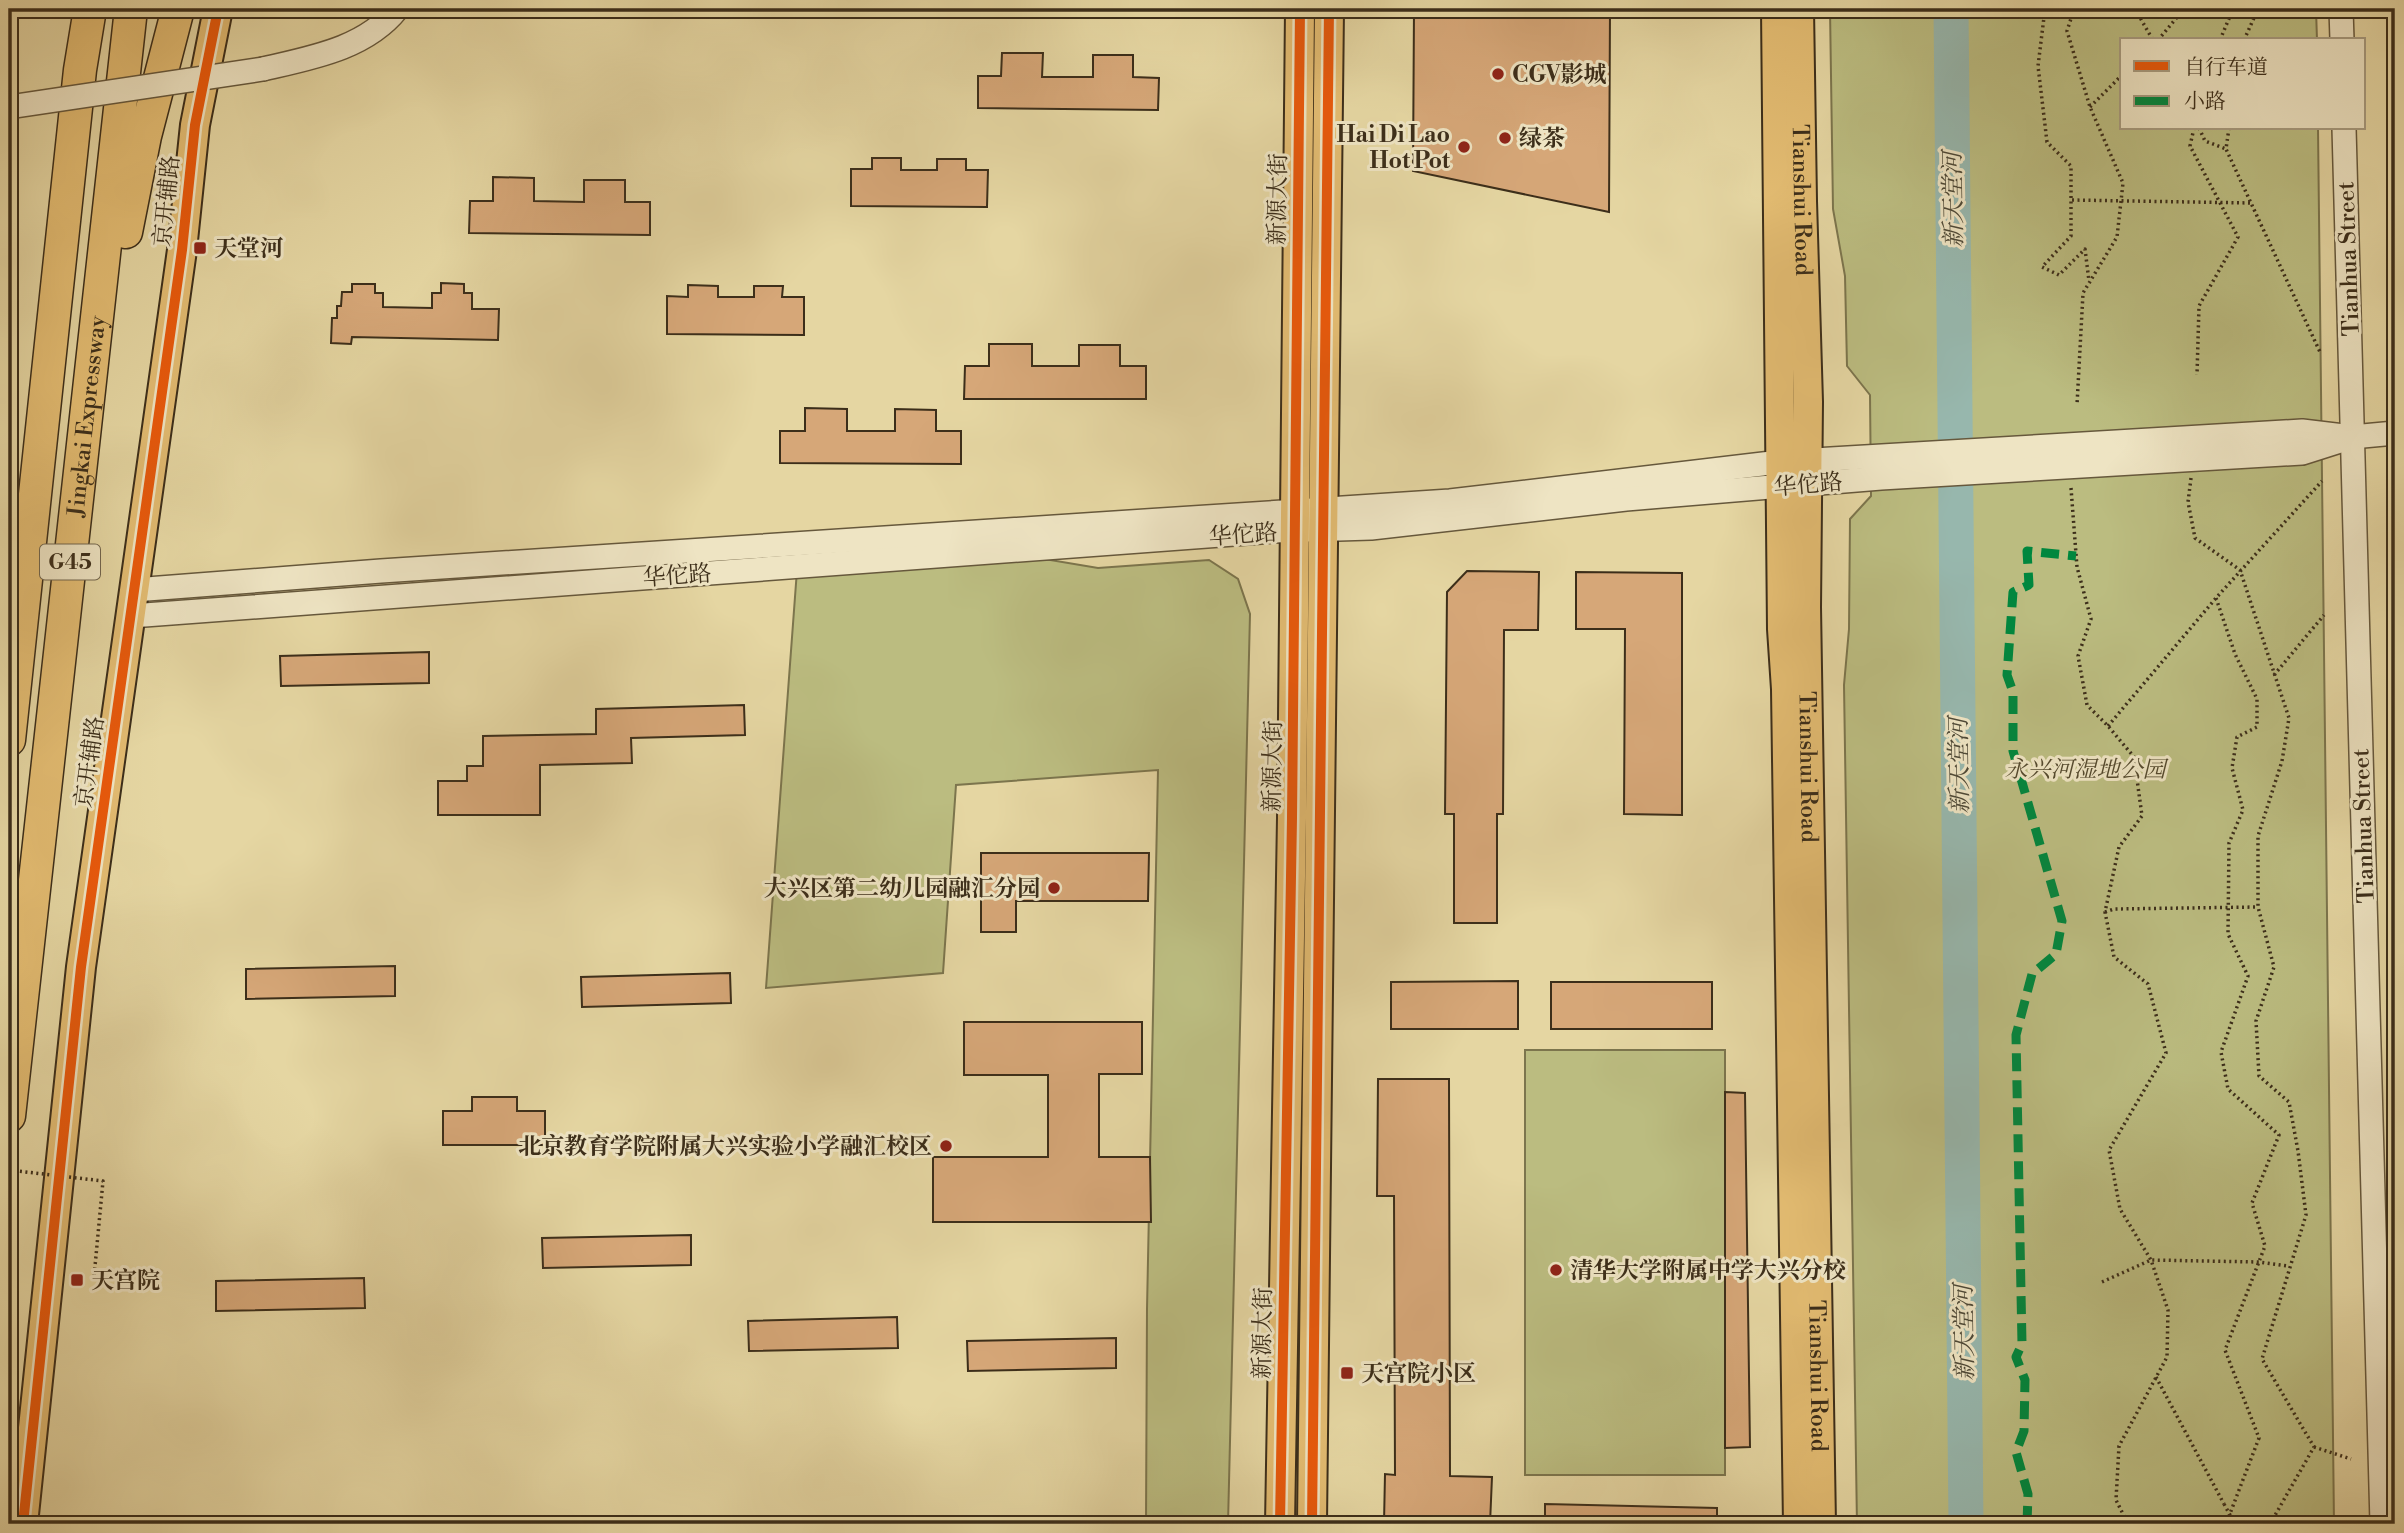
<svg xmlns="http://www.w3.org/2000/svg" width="2404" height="1533" viewBox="0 0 2404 1533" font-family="'Libre Bodoni','Noto Serif SC',serif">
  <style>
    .green { fill: #bbbc80; stroke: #7c754d; stroke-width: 2 }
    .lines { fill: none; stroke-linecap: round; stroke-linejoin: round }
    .river { stroke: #97b7ad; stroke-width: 35 }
    .building { fill: #d6a778; stroke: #3c2e1a; stroke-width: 2 }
    .minor-casing { stroke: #66583c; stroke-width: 26 }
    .major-casing { stroke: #3c2e1a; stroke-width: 32 }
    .highway-casing { stroke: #3c2e1a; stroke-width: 35 }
    .path { stroke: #3c2e1a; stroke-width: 3.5; stroke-dasharray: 2 3.5; stroke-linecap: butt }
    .minor { stroke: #eee4c3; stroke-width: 23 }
    .major { stroke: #e2bb71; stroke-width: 28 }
    .highway { stroke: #e2bb71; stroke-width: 32 }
    .minor-bridge-casing { stroke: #66583c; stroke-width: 26; stroke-linecap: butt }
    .path-bridge { stroke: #3c2e1a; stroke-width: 3.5; stroke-dasharray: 2 3.5; stroke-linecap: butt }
    .minor-bridge { stroke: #eee4c3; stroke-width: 23 }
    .quiet { stroke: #00873e; stroke-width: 9; stroke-dasharray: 18 9; stroke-linecap: butt }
    .cycleway-casing { stroke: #eee4c3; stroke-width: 15 }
    .cycleway { stroke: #e8590c; stroke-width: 10 }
    .poi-dot { fill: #8f2418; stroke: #eee4c3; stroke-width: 2.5 }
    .labels { text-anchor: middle; stroke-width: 6; stroke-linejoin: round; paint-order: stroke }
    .shield { fill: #eee4c3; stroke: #71654d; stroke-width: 2 }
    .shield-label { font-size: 21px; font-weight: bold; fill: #3c2e1a }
    .poi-label { font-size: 23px; font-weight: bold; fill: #3c2e1a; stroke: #eee4c3; text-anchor: start }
    .street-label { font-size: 23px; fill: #3c2e1a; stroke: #eee4c3 }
    .park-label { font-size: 23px; font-style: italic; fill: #554a2e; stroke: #eee4c3 }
    .water-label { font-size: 24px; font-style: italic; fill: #4e4937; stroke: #eee4c3 }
  </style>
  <rect width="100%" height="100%" fill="#e5d6a2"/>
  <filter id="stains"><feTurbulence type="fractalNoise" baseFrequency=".00286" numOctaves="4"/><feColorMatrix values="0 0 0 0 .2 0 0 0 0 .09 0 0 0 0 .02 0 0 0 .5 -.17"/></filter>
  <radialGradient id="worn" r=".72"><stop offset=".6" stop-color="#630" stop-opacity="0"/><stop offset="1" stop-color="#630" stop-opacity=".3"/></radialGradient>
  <g class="green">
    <path d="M1830,9h486l1,31h-195v88h196l16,1396h-477l-13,-839 5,-56 1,-110 21,-23 -1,-101 -23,-29 -2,-90 -12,-67z"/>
    <path d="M1002,552l96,16 111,-8 29,19 12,35 -22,910h-82l1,-215 11,-539 -202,15 -13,188 -177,15 31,-418z"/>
    <rect x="1525" y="1050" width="200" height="425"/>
  </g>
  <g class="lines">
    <path class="river" d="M1951,9l15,1515"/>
  </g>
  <g class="building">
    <path d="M1414,9h196l-1,203 -196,-41z"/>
    <path d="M1002,53h41l-1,24h51v-22h40v22l26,1 -1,32 -180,-2v-32h23z"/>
    <path d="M872,158h29v12h36v-11h29v11h22l-1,37 -136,-1v-37h21z"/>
    <path d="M493,177l41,1v23l50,1v-22h41v22h25v33l-181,-2 1,-32h23z"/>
    <path d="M441,283l23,1v9h8v16h27l-1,31 -146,-3 -1,7 -20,-1 1,-25h5v-12h4l1,-14h10v-8h23v9h8v14l49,1v-15h9z"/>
    <path d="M688,285l30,1v11h36v-11h29l-1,11h22v38l-137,-1v-38l21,1z"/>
    <path d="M989,344h43v22h47v-21h41v21h26v33h-182l1,-33h24z"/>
    <path d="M805,408l42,1v22h48v-22l41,1v21h25v33l-181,-1v-32h25z"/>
    <path d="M1467,571l72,1 -1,58h-34l-1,184h-6v109h-43v-109h-9l2,-222z"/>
    <path d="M1576,572l106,1v242l-58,-1 1,-185h-49z"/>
    <path d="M429,652v31l-148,3 -1,-30z"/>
    <path d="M744,705l1,30 -114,3 1,25 -92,2v50h-102v-34h29v-15h16v-30l113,-2v-25z"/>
    <path d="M981,853h168l-1,48h-132v31h-35z"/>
    <path d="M395,966v30l-149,3v-30z"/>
    <path d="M730,973l1,30 -149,4 -1,-30z"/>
    <path d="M1518,981v48h-127v-47z"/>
    <rect x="1551" y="982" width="161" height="47"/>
    <path d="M964,1022h178v52h-43v83h51l1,65h-218v-65h115v-82h-84z"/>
    <path d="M1378,1079h71l1,397 42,1 -2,47 -106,-1 1,-49 10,1 -1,-279h-17z"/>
    <path d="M1725,1092l20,1 5,354 -25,1z"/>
    <path d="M472,1097h45v14h28v34h-102v-34h29z"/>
    <path d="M691,1235v30l-148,3 -1,-30z"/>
    <path d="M364,1278l1,30 -149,3v-30z"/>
    <path d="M897,1317l1,31 -149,3 -1,-30z"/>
    <path d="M1116,1338v30l-148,3 -1,-30z"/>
    <path d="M1545,1504l172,4v16h-172z"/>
  </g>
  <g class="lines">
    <defs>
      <g id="minor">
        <path d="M2341,9l1,31"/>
        <path d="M263,69c47,-11 102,-20 134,-60"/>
        <path d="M2344,128l38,1396"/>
        <path d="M134,590l247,-19 1069,-70 330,-39 522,-31 50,6 43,-4"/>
        <path d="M131,616l1143,-85 97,-3 255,-29 255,-21 421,-25 44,-14"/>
      </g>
      <g id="major">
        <path d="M1776,9l6,620 4,60 12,835"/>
        <path id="s1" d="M1799,9l3,192 6,201 -2,205 15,917"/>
        <path d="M23,1524l58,-557 101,-717 13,-125 23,-116"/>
        <path d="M1280,1524l12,-706 8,-809"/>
        <path d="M1312,1524l17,-1515"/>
      </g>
      <g id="highway">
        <path d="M126,232l19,-96 33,-127"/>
        <path d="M9,740l71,-670 10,-61"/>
        <path id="s2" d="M9,1116l122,-1107"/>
      </g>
    </defs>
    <use href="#minor" class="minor-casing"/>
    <use href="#major" class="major-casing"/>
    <use href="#highway" class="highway-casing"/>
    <g class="path">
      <path d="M2045,9l-7,57 9,76 24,24v70l-29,31 17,8 26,-26 4,32"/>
      <path d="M2074,9l-7,22 23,76 33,76 -6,54 -34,56 -6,112"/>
      <path d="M2135,9l18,31"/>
      <path d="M2158,40l26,-31"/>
      <path d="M2220,40l13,-31"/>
      <path d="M2244,40l14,-31"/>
      <path d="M2090,107l32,-32"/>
      <path d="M2194,128l-4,18 48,91 -39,69 -2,69"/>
      <path d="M2199,128l6,13 21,8"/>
      <path d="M2229,128l-3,21 94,203"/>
      <path d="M2072,200l179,3"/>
      <path d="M2191,478l-3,24 7,36 45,32 49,148 -7,43 -24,75v71l16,60 -18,54 3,55 30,26 9,49 8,64 -44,144 52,88 -44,77"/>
      <path d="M2071,488l6,79 14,52 -13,37 9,49 21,21 26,31 8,59 -23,31 -14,65 9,45 34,27 18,69 -57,97 11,59 31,51 17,50 -1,47 -48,89 -3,54 12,24"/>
      <path d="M2216,598l19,56 22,45v28l-20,10 -5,31 11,42 -14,33 -1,91 20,42 -27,76 7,37 51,46 -27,68 13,43 -40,104 34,88 -33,86"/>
      <path d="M2274,675l50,-60"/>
      <path d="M2108,726l108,-128 106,-117"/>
      <path d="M2105,912l9,-3 144,-2"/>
      <path d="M2102,1282l49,-22 108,2 29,4"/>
      <path d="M2156,1377l68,127"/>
      <path d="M2314,1447l37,12"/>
      <path d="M2235,1524h1"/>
    </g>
    <use href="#minor" class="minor"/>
    <use href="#major" class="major"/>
    <use href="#highway" class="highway"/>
    <defs>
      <path id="minor-bridge" d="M9,107l254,-38"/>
    </defs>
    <use href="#minor-bridge" class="minor-bridge-casing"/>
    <g class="path-bridge">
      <path d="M9,1170l94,11 -9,96"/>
      <path d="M2224,1504l11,20"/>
    </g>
    <use href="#minor-bridge" class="minor-bridge"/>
    <path class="quiet" d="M2027,1524l1,-30 -12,-42 8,-21 1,-51 -9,-23 6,-13 -6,-309 16,-61 24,-20 6,-33 -49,-170v-59l-6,-17 6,-83 16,-7 -2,-34 49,5"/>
    <defs>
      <g id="cycleway">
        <path d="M23,1524l58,-557 101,-717 13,-125 23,-116"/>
        <path d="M1280,1524l12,-706 8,-809"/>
        <path d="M1312,1524l17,-1515"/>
      </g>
    </defs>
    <use href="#cycleway" class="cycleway-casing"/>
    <use href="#cycleway" class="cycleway"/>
  </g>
  <g class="poi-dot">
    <circle cx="1498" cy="74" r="7"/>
    <circle cx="1505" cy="138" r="7"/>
    <circle cx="1464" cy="147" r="7"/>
    <rect x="193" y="241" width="14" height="14" rx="3.5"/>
    <circle cx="1054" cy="888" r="7"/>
    <circle cx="946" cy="1146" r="7"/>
    <circle cx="1556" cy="1270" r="7"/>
    <rect x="70" y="1273" width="14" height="14" rx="3.5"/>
    <rect x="1340" y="1366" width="14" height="14" rx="3.5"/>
  </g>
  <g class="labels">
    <rect class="shield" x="40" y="544.5" width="60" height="35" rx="5"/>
    <g class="shield-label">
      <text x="70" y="569">G45</text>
    </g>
    <g class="poi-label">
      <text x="1512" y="82">CGV影城</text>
      <text x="1450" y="142" text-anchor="end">Hai Di Lao<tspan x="1450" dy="26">Hot Pot</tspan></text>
      <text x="1519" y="146">绿茶</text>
      <text x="214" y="256">天堂河</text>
      <text x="1040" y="896" text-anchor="end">大兴区第二幼儿园融汇分园</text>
      <text x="932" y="1154" text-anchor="end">北京教育学院附属大兴实验小学融汇校区</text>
      <text x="1570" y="1278">清华大学附属中学大兴分校</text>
      <text x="91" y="1288">天宫院</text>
      <text x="1361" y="1381">天宫院小区</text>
    </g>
    <g class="street-label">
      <text transform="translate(1277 199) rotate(-89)" y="8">新源大街</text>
      <text dy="8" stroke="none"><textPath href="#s1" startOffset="191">Tianshui Road</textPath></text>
      <text transform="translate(166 201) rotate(-84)" y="8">京开辅路</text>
      <text transform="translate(2348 259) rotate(-92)" y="8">Tianhua Street</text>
      <text dy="8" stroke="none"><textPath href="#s2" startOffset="704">Jingkai Expressway</textPath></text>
      <text transform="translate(1808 484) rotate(-5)" y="8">华佗路</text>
      <text transform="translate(1243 534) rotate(-4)" y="8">华佗路</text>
      <text transform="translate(677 575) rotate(-4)" y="8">华佗路</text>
      <text transform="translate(89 762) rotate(-82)" y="8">京开辅路</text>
      <text transform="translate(1272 766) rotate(-89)" y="8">新源大街</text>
      <text dy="8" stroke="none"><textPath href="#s1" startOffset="758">Tianshui Road</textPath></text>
      <text transform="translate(2363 826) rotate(-92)" y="8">Tianhua Street</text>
      <text transform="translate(1262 1333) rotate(-89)" y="8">新源大街</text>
      <text dy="8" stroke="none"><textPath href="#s1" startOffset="1367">Tianshui Road</textPath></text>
    </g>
    <g class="park-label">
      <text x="2085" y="777">永兴河湿地公园</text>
    </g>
    <g class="water-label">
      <text transform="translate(1953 200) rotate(-91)" y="8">新天堂河</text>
      <text transform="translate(1959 766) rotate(-91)" y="8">新天堂河</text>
      <text transform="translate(1964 1333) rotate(-91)" y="8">新天堂河</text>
    </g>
  </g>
  <rect width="2404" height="1533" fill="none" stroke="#e5d6a2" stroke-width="35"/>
  <rect x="10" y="10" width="2383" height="1512" fill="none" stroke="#3c2e1a" stroke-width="3.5"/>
  <rect x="18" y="18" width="2369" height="1498" fill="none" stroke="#3c2e1a" stroke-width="2"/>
  <rect x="2120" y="38" width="245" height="91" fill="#eee4c3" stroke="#a79b7f" stroke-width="2"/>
  <rect x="2134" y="61" width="35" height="10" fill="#e8590c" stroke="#a79b7f" stroke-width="2"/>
  <text x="2184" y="74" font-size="21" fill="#3c2e1a">自行车道</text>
  <rect x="2134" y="96" width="35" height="10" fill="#00873e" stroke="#a79b7f" stroke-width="2"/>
  <text x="2184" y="108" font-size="21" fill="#3c2e1a">小路</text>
  <rect width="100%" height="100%" filter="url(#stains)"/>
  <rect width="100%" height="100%" fill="url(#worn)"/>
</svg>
